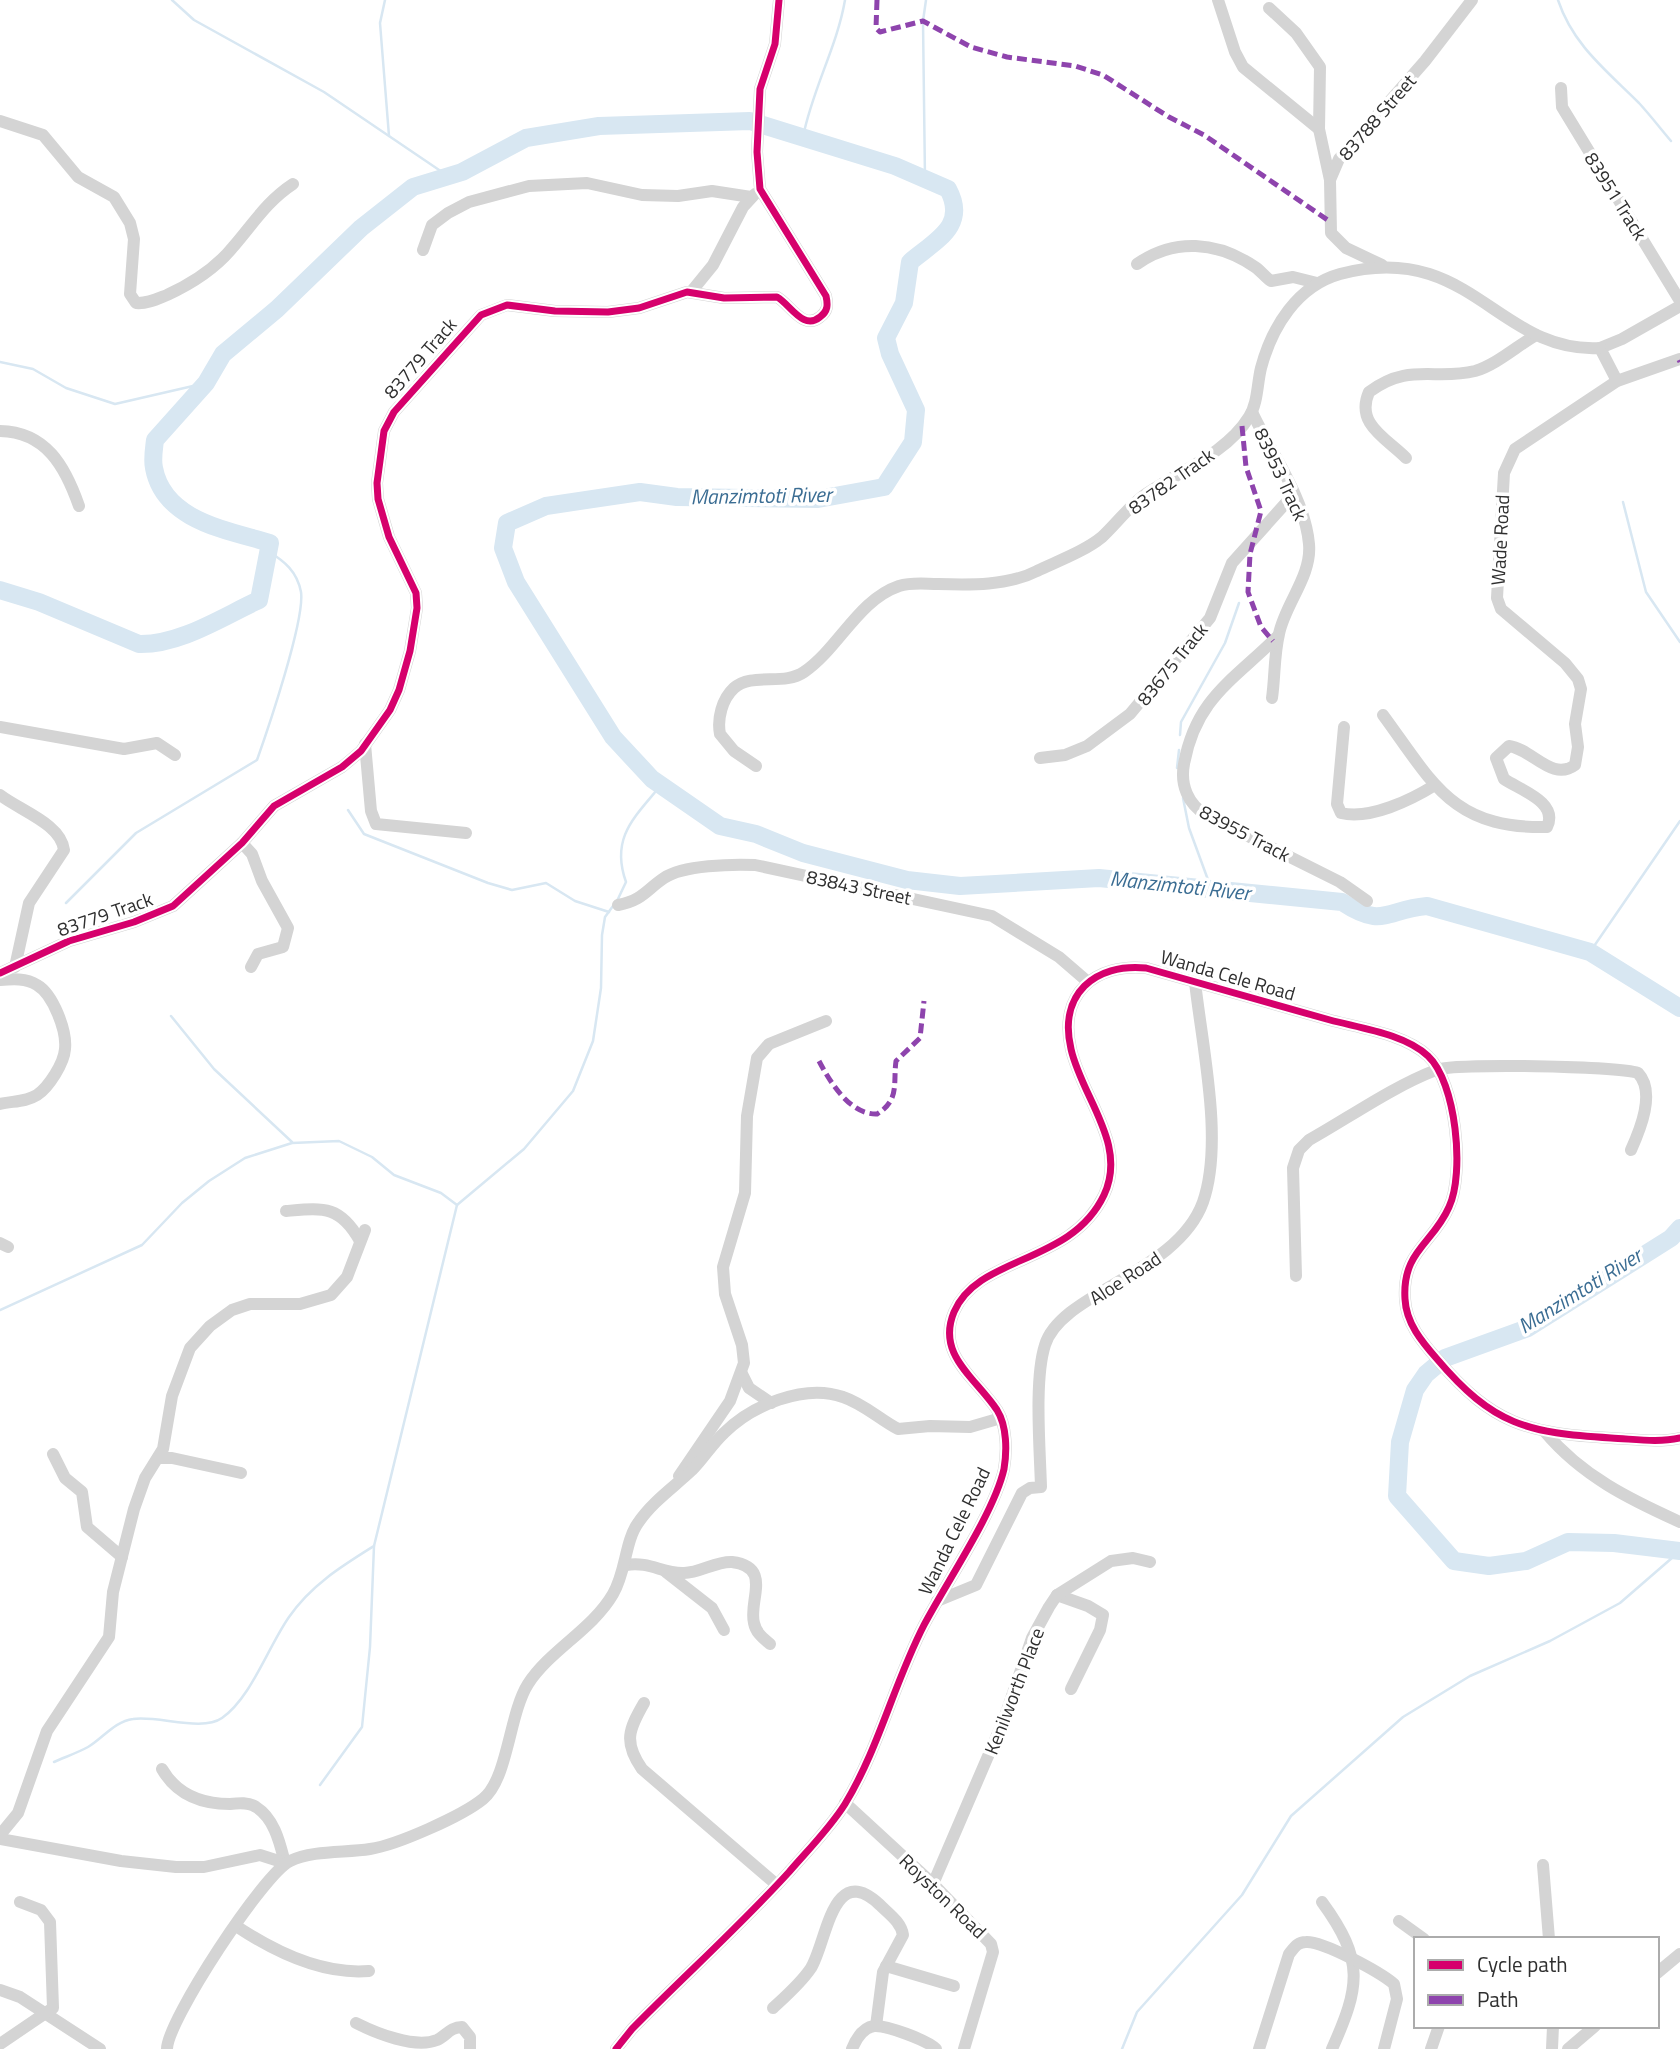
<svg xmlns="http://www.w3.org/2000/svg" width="1680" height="2049" viewBox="0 0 1680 2049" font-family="'Titillium Web',sans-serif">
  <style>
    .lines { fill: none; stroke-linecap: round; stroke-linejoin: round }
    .stream { stroke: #d8e7f2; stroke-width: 2.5 }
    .river { stroke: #d8e7f2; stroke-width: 18 }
    .minor { stroke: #d4d4d4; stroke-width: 12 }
    .quiet { stroke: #8e44ad; stroke-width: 5; stroke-dasharray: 10 5; stroke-linecap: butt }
    .cycleway-casing { stroke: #fff; stroke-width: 11 }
    .cycleway { stroke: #d6006c; stroke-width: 7 }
    .labels { text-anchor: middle; stroke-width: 7; stroke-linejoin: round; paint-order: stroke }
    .street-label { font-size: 19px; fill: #2f2f2f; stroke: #fff }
    .water-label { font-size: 21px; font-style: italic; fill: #3b6d93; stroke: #fff }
  </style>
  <rect width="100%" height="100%" fill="#fff"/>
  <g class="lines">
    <g class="stream">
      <path d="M172,0l22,20 130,72 124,84"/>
      <path d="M385,0l-5,23 9,113"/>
      <path d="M1558,0c15,45 48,70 81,103 11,12 21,25 32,38"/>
      <path d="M803,137c9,-47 34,-90 42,-137"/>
      <path d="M925,179l-2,-158 3,-21"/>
      <path d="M0,362l33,7 33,19 49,16 91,-21"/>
      <path d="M1623,502l23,90 34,50"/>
      <path d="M1180,735l1,-13 44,-79 14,-40"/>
      <path d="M1177,768l2,-18"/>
      <path d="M1183,798l6,30 22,60"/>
      <path d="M348,810l16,24 124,49 24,7 34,-7 29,18 34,11"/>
      <path d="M617,901l9,-19c-16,-45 9,-65 35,-97"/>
      <path d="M66,903l70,-70 121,-73c11,-31 48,-140 44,-168 -4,-21 -17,-31 -33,-41"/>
      <path d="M1590,952l90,-131"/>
      <path d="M171,1016l43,53 78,73"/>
      <path d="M0,1310l142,-65 40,-42 27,-22 36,-23 47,-15 47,-2 33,16 22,18 47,18 16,12"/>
      <path d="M54,1762c11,-5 23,-9 34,-15 14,-8 27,-26 45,-28 24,-4 69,13 89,-1 29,-20 46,-71 67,-101 22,-32 53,-51 85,-71"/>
      <path d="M320,1785l42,-58 8,-80 4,-101 83,-341 67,-56 49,-58 20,-50 8,-53 1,-53 3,-18 8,-11"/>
      <path d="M1122,2049l15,-37 105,-117 49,-79 112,-99 67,-41 80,-35 70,-38 60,-52"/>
    </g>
    <g class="river">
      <path d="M0,590l39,12 100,42c41,1 83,-27 120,-44l11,-57c-43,-13 -106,-22 -116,-75 -2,-9 0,-19 1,-28l51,-57 17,-29 54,-45 84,-81 52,-41 49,-15 64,-34 73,-12 151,-5 145,45 53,23c20,37 -12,51 -38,73l-6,41 -18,35 4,16 26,56 -3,32 -29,45 -66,12 -141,-2 -37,-5 -94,14 -39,17 -4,25 13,34 97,155 39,42 68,47 36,8 47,19 104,27 53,6 139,-8 243,24c41,27 43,8 85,4l163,46 90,56"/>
      <path d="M1680,1228l-9,10 -143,90 -83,30 -19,16 -11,16 -15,52 -3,54 57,65 35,5 37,-5 42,-19 46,1 66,8"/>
    </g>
    <g class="minor">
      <path d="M1218,0l17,52 8,15 76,62"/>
      <path d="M1269,8l27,25 24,34 -1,62 11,51"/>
      <path d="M1561,88l1,19 118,194"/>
      <path d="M0,121l43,14 35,42 36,20 16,26 4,16 -4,55 6,9c11,1 21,-4 31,-8 24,-11 49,-27 66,-48 20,-23 34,-46 60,-63"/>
      <path d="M423,250l9,-25 16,-12 21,-11 60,-16 58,-3 55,12 36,1 34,-5 39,6"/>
      <path d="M1137,264c37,-26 80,-23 118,3 6,4 10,10 16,14l22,-4 24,6"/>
      <path d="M1382,265l-36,-17 -15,-15 -1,-53 9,-21 86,-98 47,-61"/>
      <path d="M691,292l22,-27 30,-58 12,-13"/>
      <path d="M1617,381l-17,-33 22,-9 58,-33"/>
      <path d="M1252,412c19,41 53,86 57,132 3,32 -24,60 -30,90 -5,21 -4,43 -7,64"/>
      <path d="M0,431c46,1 65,35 79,75"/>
      <path d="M1406,458c-20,-20 -51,-34 -37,-66 40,-30 66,-11 106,-21 21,-6 42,-25 61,-36"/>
      <path d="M1278,636c-44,44 -82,62 -94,128 -4,21 4,40 22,51l134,67 27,19"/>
      <path d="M1383,715c50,68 69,114 164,112 12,-25 -27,-37 -43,-48l-8,-21 13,-12c23,3 43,36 66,19l3,-18 -3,-23 6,-35 -3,-10 -13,-16 -64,-54 -4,-11 7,-125 11,-24 102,-68 63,-22"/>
      <path d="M0,727l124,22 33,-6 18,12"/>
      <path d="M1344,727l-7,77 4,9c29,7 70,-13 94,-28"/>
      <path d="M365,744l6,67 5,13 90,9"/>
      <path d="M1040,758l25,-3 22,-9 43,-32 80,-96 22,-55 61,-68"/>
      <path d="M756,766l-22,-15 -14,-17c-3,-15 2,-35 14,-46 18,-16 50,-2 70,-16 35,-24 54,-72 95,-86 13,-4 26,-2 39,-2 32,1 70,2 99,-13 21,-10 48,-20 65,-34 15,-14 27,-31 44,-43 34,-23 81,-41 103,-77 9,-14 8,-33 12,-49 11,-41 36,-82 79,-94 130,-35 158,80 260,74"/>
      <path d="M0,795c21,16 61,29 64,55l-35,53 -14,64"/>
      <path d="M242,843l10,11 10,27 26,47 -5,19 -25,7 -7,13"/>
      <path d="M618,905c25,-5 28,-15 46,-27 19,-13 69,-14 91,-13l237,51 67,41 29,25"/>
      <path d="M0,973l69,-32 65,-19 39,-16 69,-63 32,-37 68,-39 19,-16 29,-41 9,-20 11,-39 7,-43 -1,-15 -27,-56 -11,-38 -1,-16 7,-52 10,-19 87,-97 26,-10 48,6 53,1 31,-4 48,-16 37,6 53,-1c13,7 26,34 43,20 8,-6 8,-12 6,-21l-66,-107 -3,-37 3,-63 15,-45 4,-44"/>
      <path d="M0,980c13,-1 26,-2 37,5 16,9 30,46 28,64 -1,14 -16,38 -28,46 -11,7 -24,6 -37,9"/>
      <path d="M286,1211c37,-3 54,-6 74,30"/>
      <path d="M0,1243l8,4"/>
      <path d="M1296,1276l-3,-108 6,-18 10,-10c41,-23 83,-53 127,-70 17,-7 181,-4 202,3 18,19 2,57 -7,77"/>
      <path d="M742,1374l7,14 22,15"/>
      <path d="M1545,1432c37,44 84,67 135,90"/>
      <path d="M53,1454l12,24 17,14 5,35 35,30"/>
      <path d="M158,1458h14l69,15"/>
      <path d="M679,1476l51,-75 14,-38 -2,-18 -17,-51 -2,-27 22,-74 2,-77 10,-58 12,-14 57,-23"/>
      <path d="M626,1565c24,-4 37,9 58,8 16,0 32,-12 48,-11 41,5 16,39 22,61 2,10 9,15 16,21"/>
      <path d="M666,1572l46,36 12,22"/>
      <path d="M1057,1595l31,11 15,9 -3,15 -29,59"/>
      <path d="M937,1601l39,-16 46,-92 8,-5 11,-1c-1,-37 -7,-108 4,-142 16,-53 132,-71 158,-143 21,-60 -1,-156 -8,-220"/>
      <path d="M644,1703c-15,26 -21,39 -2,66l135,116"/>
      <path d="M162,1769c15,26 39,35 68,35 9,-1 19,-2 26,3 19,12 24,37 29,56"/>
      <path d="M845,1803l88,81 58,60 2,8 -29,97"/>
      <path d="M0,1835l18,-22 29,-82 62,-94 4,-45 21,-83 11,-31 18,-29 9,-53 18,-48 20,-22 22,-16 18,-6h50l31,-9 16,-18 18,-47"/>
      <path d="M0,1839l121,22 55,6h28l56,-12 25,8"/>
      <path d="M1543,1865l6,74"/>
      <path d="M933,1884l71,-165 28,-81 17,-31 8,-12 54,-34 22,-3 17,4"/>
      <path d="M1322,1902c43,59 38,84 10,147"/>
      <path d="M1399,1921l25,18"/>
      <path d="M236,1926c39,26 86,49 133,45"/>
      <path d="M886,1966l68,20"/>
      <path d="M1657,1973l23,-19"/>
      <path d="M0,1990l20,7 80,52"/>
      <path d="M773,2008c13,-12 28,-25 38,-40 16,-26 21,-108 69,-63 9,9 21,17 23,30l-20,37 -7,54"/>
      <path d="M356,2023c20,10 59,26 81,17 9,-4 13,-13 25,-13l8,10v12"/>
      <path d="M0,2044l53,-36 -3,-86 -9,-12 -21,-8"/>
      <path d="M167,2049c0,-28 97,-176 123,-188 23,-11 55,-8 80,-12 27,-4 92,-33 113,-50 25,-20 26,-85 45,-115 22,-34 64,-54 85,-90 13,-22 12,-53 25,-71 14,-21 36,-36 54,-53 12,-12 20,-26 32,-37 27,-27 80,-50 119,-36 21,7 36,22 55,32l32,-3 40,1 31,-9"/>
      <path d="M616,2049l16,-20c52,-53 107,-102 157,-157 19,-22 41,-44 56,-68 34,-56 49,-121 79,-179 22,-42 70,-112 80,-156 3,-18 3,-43 -7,-59 -21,-32 -61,-55 -43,-98 24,-57 117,-47 150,-117 24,-51 -22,-97 -33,-146 -13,-55 24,-86 75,-81 61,17 122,34 184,52 30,8 75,14 98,36 28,26 37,117 21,151 -16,37 -47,44 -44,92 1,24 17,43 32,60 56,66 90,74 174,79 23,1 47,5 69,0"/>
      <path d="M852,2049c4,-10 10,-21 22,-23 12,-1 53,14 62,23"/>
      <path d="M1259,2049l30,-95c5,-6 8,-12 17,-12 17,-1 74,30 88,42l3,15 -13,50"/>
      <path d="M1431,2049l8,-23"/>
      <path d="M1552,2049l1,-23"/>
      <path d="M1568,2049l27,-23"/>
    </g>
    <g class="quiet">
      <path d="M877,0l-1,28 4,4 43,-11 48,26 36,10 68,9 28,9 66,42 35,18 125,86"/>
      <path d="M1679,360l1,2"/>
      <path d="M1242,426l4,41 15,44 -11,43 -2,38 13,35 12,14"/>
      <path d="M819,1061c11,21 31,54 58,53 23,-14 16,-31 19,-53l24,-23 4,-37"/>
    </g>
    <defs>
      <g id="cycleway">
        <path d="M0,973l69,-32 65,-19 39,-16 69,-63 32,-37 68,-39 19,-16 29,-41 9,-20 11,-39 7,-43 -1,-15 -27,-56 -11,-38 -1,-16 7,-52 10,-19 87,-97 26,-10 48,6 53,1 31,-4 48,-16 37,6 53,-1c13,7 26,34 43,20 8,-6 8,-12 6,-21l-66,-107 -3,-37 3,-63 15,-45 4,-44"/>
        <path d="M616,2049l16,-20c52,-53 107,-102 157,-157 19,-22 41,-44 56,-68 34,-56 49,-121 79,-179 22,-42 70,-112 80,-156 3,-18 3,-43 -7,-59 -21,-32 -61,-55 -43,-98 24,-57 117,-47 150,-117 24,-51 -22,-97 -33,-146 -13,-55 24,-86 75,-81 61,17 122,34 184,52 30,8 75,14 98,36 28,26 37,117 21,151 -16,37 -47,44 -44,92 1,24 17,43 32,60 56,66 90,74 174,79 23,1 47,5 69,0"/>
      </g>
    </defs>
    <use href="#cycleway" class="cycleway-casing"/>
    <use href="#cycleway" class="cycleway"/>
  </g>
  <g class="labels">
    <g class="street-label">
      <text transform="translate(1377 117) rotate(-49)" y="7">83788 Street</text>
      <text transform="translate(1616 196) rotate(58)" y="7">83951 Track</text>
      <text transform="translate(420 358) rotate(-49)" y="7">83779 Track</text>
      <text transform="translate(1281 474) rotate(65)" y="7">83953 Track</text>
      <text transform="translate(1171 481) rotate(-35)" y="7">83782 Track</text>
      <text transform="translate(1500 540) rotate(-87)" y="7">Wade Road</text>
      <text transform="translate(1172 664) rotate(-51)" y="7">83675 Track</text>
      <text transform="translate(1245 833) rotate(28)" y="7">83955 Track</text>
      <text transform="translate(859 887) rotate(12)" y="7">83843 Street</text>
      <text transform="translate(105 914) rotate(-19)" y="7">83779 Track</text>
      <text transform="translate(1228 975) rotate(16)" y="7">Wanda Cele Road</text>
      <text transform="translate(1125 1278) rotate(-33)" y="7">Aloe Road</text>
      <text transform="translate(954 1531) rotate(-64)" y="7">Wanda Cele Road</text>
      <text transform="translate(1014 1691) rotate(-69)" y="7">Kenilworth Place</text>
      <text transform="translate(943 1896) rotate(44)" y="7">Royston Road</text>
    </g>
    <g class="water-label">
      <text transform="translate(761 496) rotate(-1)" y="7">Manzimtoti River</text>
      <text transform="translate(1180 886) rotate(6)" y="7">Manzimtoti River</text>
      <text transform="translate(1580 1291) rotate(-32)" y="7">Manzimtoti River</text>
    </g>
  </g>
  <rect x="1414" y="1937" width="245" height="91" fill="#ffffff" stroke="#acacac" stroke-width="2"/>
  <rect x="1428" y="1960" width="35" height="10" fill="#d6006c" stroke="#acacac" stroke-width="2"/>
  <text x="1477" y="1972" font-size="21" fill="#2f2f2f">Cycle path</text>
  <rect x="1428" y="1995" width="35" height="10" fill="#8e44ad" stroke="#acacac" stroke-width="2"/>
  <text x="1477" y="2007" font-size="21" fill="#2f2f2f">Path</text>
</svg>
